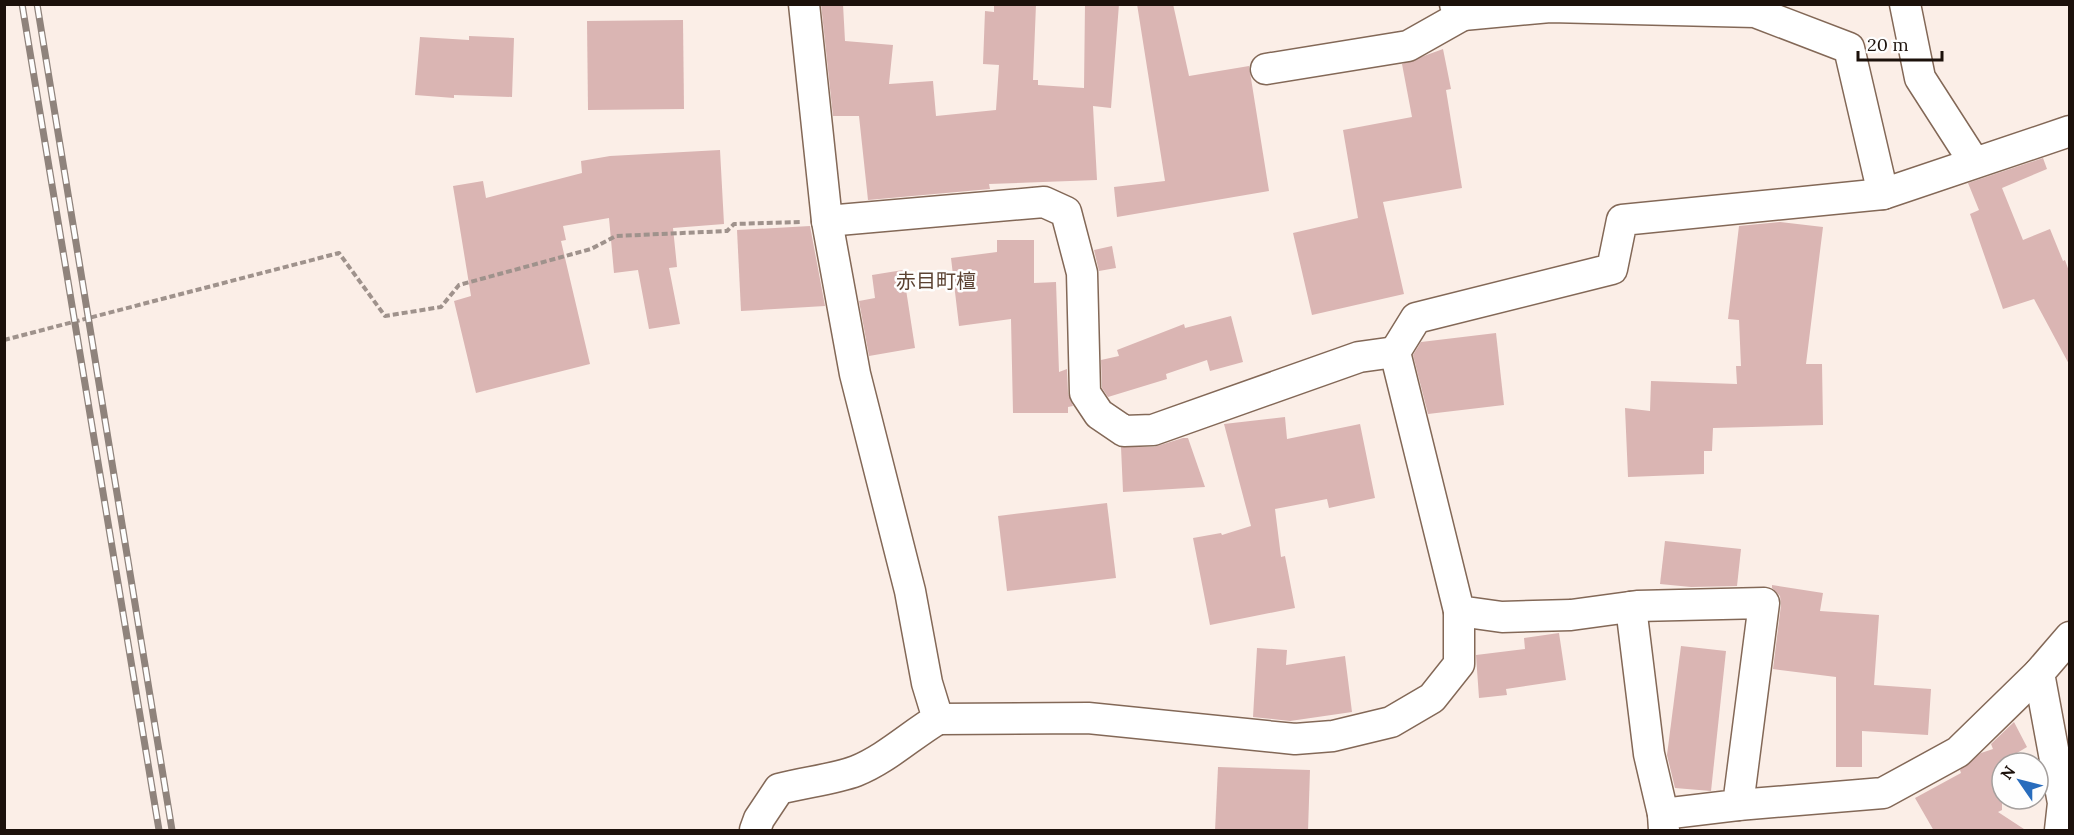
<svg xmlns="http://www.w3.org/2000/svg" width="2074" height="835" viewBox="0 0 2074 835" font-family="Lora,'Noto Sans JP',serif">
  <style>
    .building { fill: #dab5b3 }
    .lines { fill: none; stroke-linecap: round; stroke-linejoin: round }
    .minor-casing { stroke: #836857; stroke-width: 33 }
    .path { stroke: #9f928c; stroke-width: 4; stroke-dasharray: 6 3; stroke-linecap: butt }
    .minor { stroke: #fff; stroke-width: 30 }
    .rail-casing { stroke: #8f837c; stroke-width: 7 }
    .rail { stroke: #fefefe; stroke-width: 4.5; stroke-dasharray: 14; stroke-linecap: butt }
    .labels { text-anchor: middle; stroke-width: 5; stroke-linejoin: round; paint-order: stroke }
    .quarter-label { font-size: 20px; fill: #5b4232; stroke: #fefefe }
  </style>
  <rect width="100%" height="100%" fill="#fbeee7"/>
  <g class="building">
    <path d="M821,4h22l2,37 48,4 -4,39 44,-3 3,35 60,-6 3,-45 -16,-1 2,-53 9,1v-8h42l-3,76h5v5l46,3 1,-84h34l-8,104 -18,-2 4,74 -108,4 1,5 -122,11 -9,-84h-26z"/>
    <path d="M1137,4h36l16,72 60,-10 20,125 -152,26 -3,-30 51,-6z"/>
    <path d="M683,20l1,89 -96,1 -1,-89z"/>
    <path d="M469,36l45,2 -2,59 -58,-2v3l-39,-3 5,-58 49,3z"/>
    <path d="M1443,49l8,40 -5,1 16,98 -79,14 21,92 -92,21 -19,-82 65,-15 -15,-88 69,-13 -10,-53z"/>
    <path d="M720,150l4,74 -51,4 4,39 -8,1 11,56 -31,5 -11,-59 -24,3 -5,-55 -46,8 3,14 -5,1 29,123 -114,29 -22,-92 17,-5 -18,-110 30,-5 3,17 96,-25 -1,-12 29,-5z"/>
    <path d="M2043,158l4,11 -45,19 21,52 27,-11 13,32 2,-1 5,14v92l-36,-67 -31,10 -33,-95 9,-4 -11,-27z"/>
    <path d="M1780,222l43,5 -17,137h16l1,61 -110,3 -1,23h-8v23l-76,3 -3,-69 25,3 1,-30 86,3 -1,-18h5l-2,-46 -11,-1 11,-93z"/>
    <path d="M810,226l15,80 -84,5 -4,-81z"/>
    <path d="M997,240h37v43l22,-1 3,90 8,-3 1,24 5,13 -5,1v6h-55l-2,-94 -52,7 -8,-68 46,-6z"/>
    <path d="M1112,246l4,22 -17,3 -5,-21z"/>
    <path d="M903,270l12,78 -46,8 -10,-55 16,-3 -3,-23z"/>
    <path d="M1231,316l12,46 -33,9 -3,-11 -41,14 1,5 -59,18 -6,-9 -1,-28 18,-4 -2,-6 67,-26 1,4z"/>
    <path d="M1496,333l8,72 -76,9 -15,-59 8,-13z"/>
    <path d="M1285,417l2,22 73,-15 15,74 -46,10 -2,-9 -52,10 6,48 4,-1 10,52 -85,17 -17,-87 28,-5 1,2 29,-9 -27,-102z"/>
    <path d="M1183,438h5l17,49 -82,5 -2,-45h33z"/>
    <path d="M1107,503l9,75 -109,13 -9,-75z"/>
    <path d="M1665,541l76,8 -4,37 -46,1 -31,-3z"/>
    <path d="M1772,585l51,8 -3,18 59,4 -5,70 57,4 -3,46 -66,-4v36h-26v-90l-63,-8 8,-64 -1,-9 -8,-8z"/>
    <path d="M1559,633l7,47 -60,9 1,6 -28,3 -3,-43 49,-6 -1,-11z"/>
    <path d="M1681,646l45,5 -15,140 -36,-3 -8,-33z"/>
    <path d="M1257,648l30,2 -1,15 59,-9 7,56 -62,9 -37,-4z"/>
    <path d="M2014,722l13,25 -25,15v48l-4,2 29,19h-93l-19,-33 46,-25 -1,-3 21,-17 12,-4 -2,-5z"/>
    <path d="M1218,767l92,3 -2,61h-93z"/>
  </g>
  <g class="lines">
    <defs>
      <g id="minor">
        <path d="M1455,4l8,11 87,-8 205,5 94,36 34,146"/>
        <path d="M1905,4l15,74 54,84"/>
        <path d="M1266,69l142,-23 55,-31"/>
        <path d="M827,221l217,-19 22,10 16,61 3,120 14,21 25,17 29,-1 206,-73 36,-5"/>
        <path d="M1631,607l18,147 14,60"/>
        <path d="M938,719l150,-1 207,21 38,-3 58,-14 41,-24 27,-34v-53"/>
        <path d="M1738,805l145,-12 75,-41 81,-79"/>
        <path d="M755,830l4,-11 20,-30c25,-7 53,-9 77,-18 30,-12 55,-36 82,-52l-11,-36 -17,-92 -55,-217 -28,-153 -23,-217"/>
        <path d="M1664,830l-1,-16 75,-9 26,-202 -127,3 -66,9 -69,2 -43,-6 -64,-259 21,-34 196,-49 10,-49 261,-26 187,-63"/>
        <path d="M2060,830l3,-27 -24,-130 31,-36"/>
      </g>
    </defs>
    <use href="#minor" class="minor-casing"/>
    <path class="path" d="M4,340l335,-87 46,63 56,-9 18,-22 132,-36 25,-13 111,-5 7,-7 66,-2"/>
    <use href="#minor" class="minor"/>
    <defs>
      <g id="rail">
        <path d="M22,4l137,826"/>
        <path d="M37,4l135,826"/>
      </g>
    </defs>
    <use href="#rail" class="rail-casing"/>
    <use href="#rail" class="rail"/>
  </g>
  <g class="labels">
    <g class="quarter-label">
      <text x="936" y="288">赤目町檀</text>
    </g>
  </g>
  <rect width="2074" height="835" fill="none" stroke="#1c110b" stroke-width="12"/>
  <g transform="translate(2020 781) rotate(305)"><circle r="28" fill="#fefefe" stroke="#a49f9d" stroke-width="1.5"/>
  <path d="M0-4.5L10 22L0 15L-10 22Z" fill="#286cbd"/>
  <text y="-9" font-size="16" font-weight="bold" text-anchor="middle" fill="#1c110b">N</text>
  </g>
  <path d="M1858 51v9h84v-9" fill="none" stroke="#1c110b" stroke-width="3"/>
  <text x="1867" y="51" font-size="18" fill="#1c110b" stroke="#fefefe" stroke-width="4.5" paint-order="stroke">20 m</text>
</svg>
